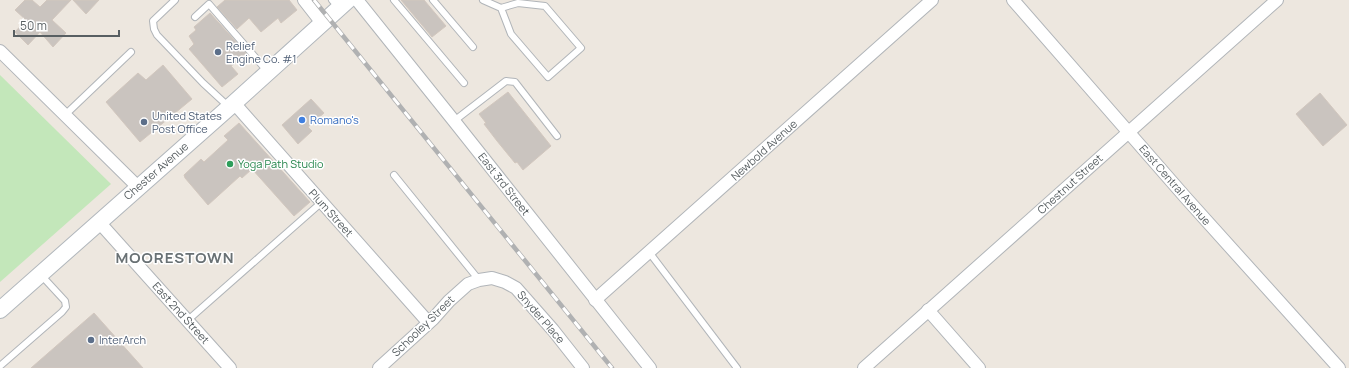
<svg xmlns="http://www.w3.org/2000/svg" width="1349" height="368" viewBox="0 0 1349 368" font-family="Manrope,sans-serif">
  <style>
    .green { fill: #c3e7ba }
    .building { fill: #cac4bf; stroke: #d2c7be }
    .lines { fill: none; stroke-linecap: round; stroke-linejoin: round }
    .service-casing { stroke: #b1b5b9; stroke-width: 8 }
    .minor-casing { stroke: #b1b5b9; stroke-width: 14 }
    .secondary-casing { stroke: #b1b7bc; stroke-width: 18 }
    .service { stroke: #fff; stroke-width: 6 }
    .minor { stroke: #fff; stroke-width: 12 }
    .secondary { stroke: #fff; stroke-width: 16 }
    .rail-casing { stroke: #b0b1b2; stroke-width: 4.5 }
    .rail { stroke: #fff; stroke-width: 3; stroke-dasharray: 9; stroke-linecap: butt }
    .service-dot { fill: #5c6f8a; stroke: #fff; stroke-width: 1.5 }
    .shop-dot { fill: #3f7fe0; stroke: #fff; stroke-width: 1.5 }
    .leisure-dot { fill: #2e9e5b; stroke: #fff; stroke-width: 1.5 }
    .labels { text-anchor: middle; stroke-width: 3; stroke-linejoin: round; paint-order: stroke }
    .service-label { font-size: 11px; fill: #4e5e75; stroke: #fff; text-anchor: start }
    .shop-label { font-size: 11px; fill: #366cbe; stroke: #fff; text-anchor: start }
    .street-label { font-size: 11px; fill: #585f62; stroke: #fff }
    .leisure-label { font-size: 11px; fill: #27864d; stroke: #fff; text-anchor: start }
    .district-label { font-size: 15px; font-weight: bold; letter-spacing: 1px; fill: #697174; stroke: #fff }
  </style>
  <rect width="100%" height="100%" fill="#ede7df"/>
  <path class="green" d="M0,75l111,109 -111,98z"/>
  <g class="building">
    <path d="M25,0h7l8,7 7,-7h24l-19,20 14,13 -13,14 -13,-15 -12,13 -13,-13 11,-12 -11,-10z"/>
    <path d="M73,0h26l-13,14z"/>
    <path d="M225,0h64l8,10 -16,13 -3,-5 -17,14 -12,-14 -12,11 -20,-22z"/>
    <path d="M401,0h23l22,26 -14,11z"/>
    <path d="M210,13l37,41 -16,12 7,8 -16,13 -33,-38 5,-5 -5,-8 7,-6 -2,-3z"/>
    <path d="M163,65l29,34 -52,43 -34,-40 32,-29 8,7z"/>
    <path d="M508,92l43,54 -28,24 -6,-8 -2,1 -18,-22 -13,-17 2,-1 -7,-9z"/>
    <path d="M1320,93l27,32 -24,21 -27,-32z"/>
    <path d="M311,99l13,14 -16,14 4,4 -14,13 -16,-19z"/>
    <path d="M239,123l71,79 -16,14 -42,-47 -10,9 -2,-2 -32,29 -23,-27 -1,-3 17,-16 3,3 24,-22 -4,-4z"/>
    <path d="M94,313l49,55h-112z"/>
  </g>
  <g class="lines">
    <defs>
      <g id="service">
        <path d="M175,0l-22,21 1,8 3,6 46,48 26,24"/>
        <path d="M332,0l7,8"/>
        <path d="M394,0l70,83"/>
        <path d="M433,0l40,47"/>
        <path d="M483,0l18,8 17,-5 27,3 36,42 -33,29 -37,-43 -10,-26"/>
        <path d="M195,17l14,-13 59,68"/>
        <path d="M65,115l66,-63"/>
        <path d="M454,121l52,-40 9,1 42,54"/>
        <path d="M394,175l85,105"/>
        <path d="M649,252l88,116"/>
        <path d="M188,320l134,-118"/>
        <path d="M0,366l62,-54 4,-5 -1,-6 -24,-26"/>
      </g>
      <g id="minor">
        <path d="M304,0l18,23"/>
        <path d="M357,0l97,121 196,247"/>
        <path d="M1013,0l173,198 153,170"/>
        <path d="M0,51l138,136"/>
        <path d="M234,103l194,219"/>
        <path d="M99,222l131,146"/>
        <path d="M595,300l337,-300"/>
        <path d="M928,310l51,58"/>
        <path d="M379,368l54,-49 16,-18 19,-17 11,-4 13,-2 13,4 11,6 37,42 30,38"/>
        <path d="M864,368l413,-368"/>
      </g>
      <path id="secondary" d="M0,310l234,-207 114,-103"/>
    </defs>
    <use href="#service" class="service-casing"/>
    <use href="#minor" class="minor-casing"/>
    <use href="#secondary" class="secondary-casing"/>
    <use href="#service" class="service"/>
    <use href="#minor" class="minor"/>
    <use href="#secondary" class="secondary"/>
    <defs>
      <path id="rail" d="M314,0l298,368"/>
    </defs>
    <use href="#rail" class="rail-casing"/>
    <use href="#rail" class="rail"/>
  </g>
  <g class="service-dot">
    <circle cx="218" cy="52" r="4"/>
    <circle cx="144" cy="122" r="4"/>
    <circle cx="91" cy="340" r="4"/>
  </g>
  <circle class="shop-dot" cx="302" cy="120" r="4"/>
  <circle class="leisure-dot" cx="230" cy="164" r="4"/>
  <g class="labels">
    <g class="service-label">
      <text x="226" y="50">Relief<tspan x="226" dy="13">Engine Co. #1</tspan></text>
      <text x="152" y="120">United States<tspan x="152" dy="13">Post Office</tspan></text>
      <text x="99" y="344">InterArch</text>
    </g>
    <g class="shop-label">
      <text x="310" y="124">Romano's</text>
    </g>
    <g class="street-label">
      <text transform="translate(764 150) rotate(-42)" y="4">Newbold Avenue</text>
      <text transform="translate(156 171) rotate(-41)" y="4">Chester Avenue</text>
      <text transform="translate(504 184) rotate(52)" y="4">East 3rd Street</text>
      <text transform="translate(1070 184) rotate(-42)" y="4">Chestnut Street</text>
      <text transform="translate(1175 185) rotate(49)" y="4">East Central Avenue</text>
      <text transform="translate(331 213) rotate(48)" y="4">Plum Street</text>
      <text transform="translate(181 313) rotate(48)" y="4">East 2nd Street</text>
      <text transform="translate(541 317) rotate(49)" y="4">Snyder Place</text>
      <text transform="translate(423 326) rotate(-44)" y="4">Schooley Street</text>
    </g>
    <g class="leisure-label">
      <text x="238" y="168">Yoga Path Studio</text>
    </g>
    <g class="district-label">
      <text x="175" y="263">MOORESTOWN</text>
    </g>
  </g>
  <path d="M14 30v6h105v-6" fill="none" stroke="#585f62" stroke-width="2"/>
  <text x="20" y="30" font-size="12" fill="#585f62" stroke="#ffffff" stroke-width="3" paint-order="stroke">50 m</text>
</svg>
